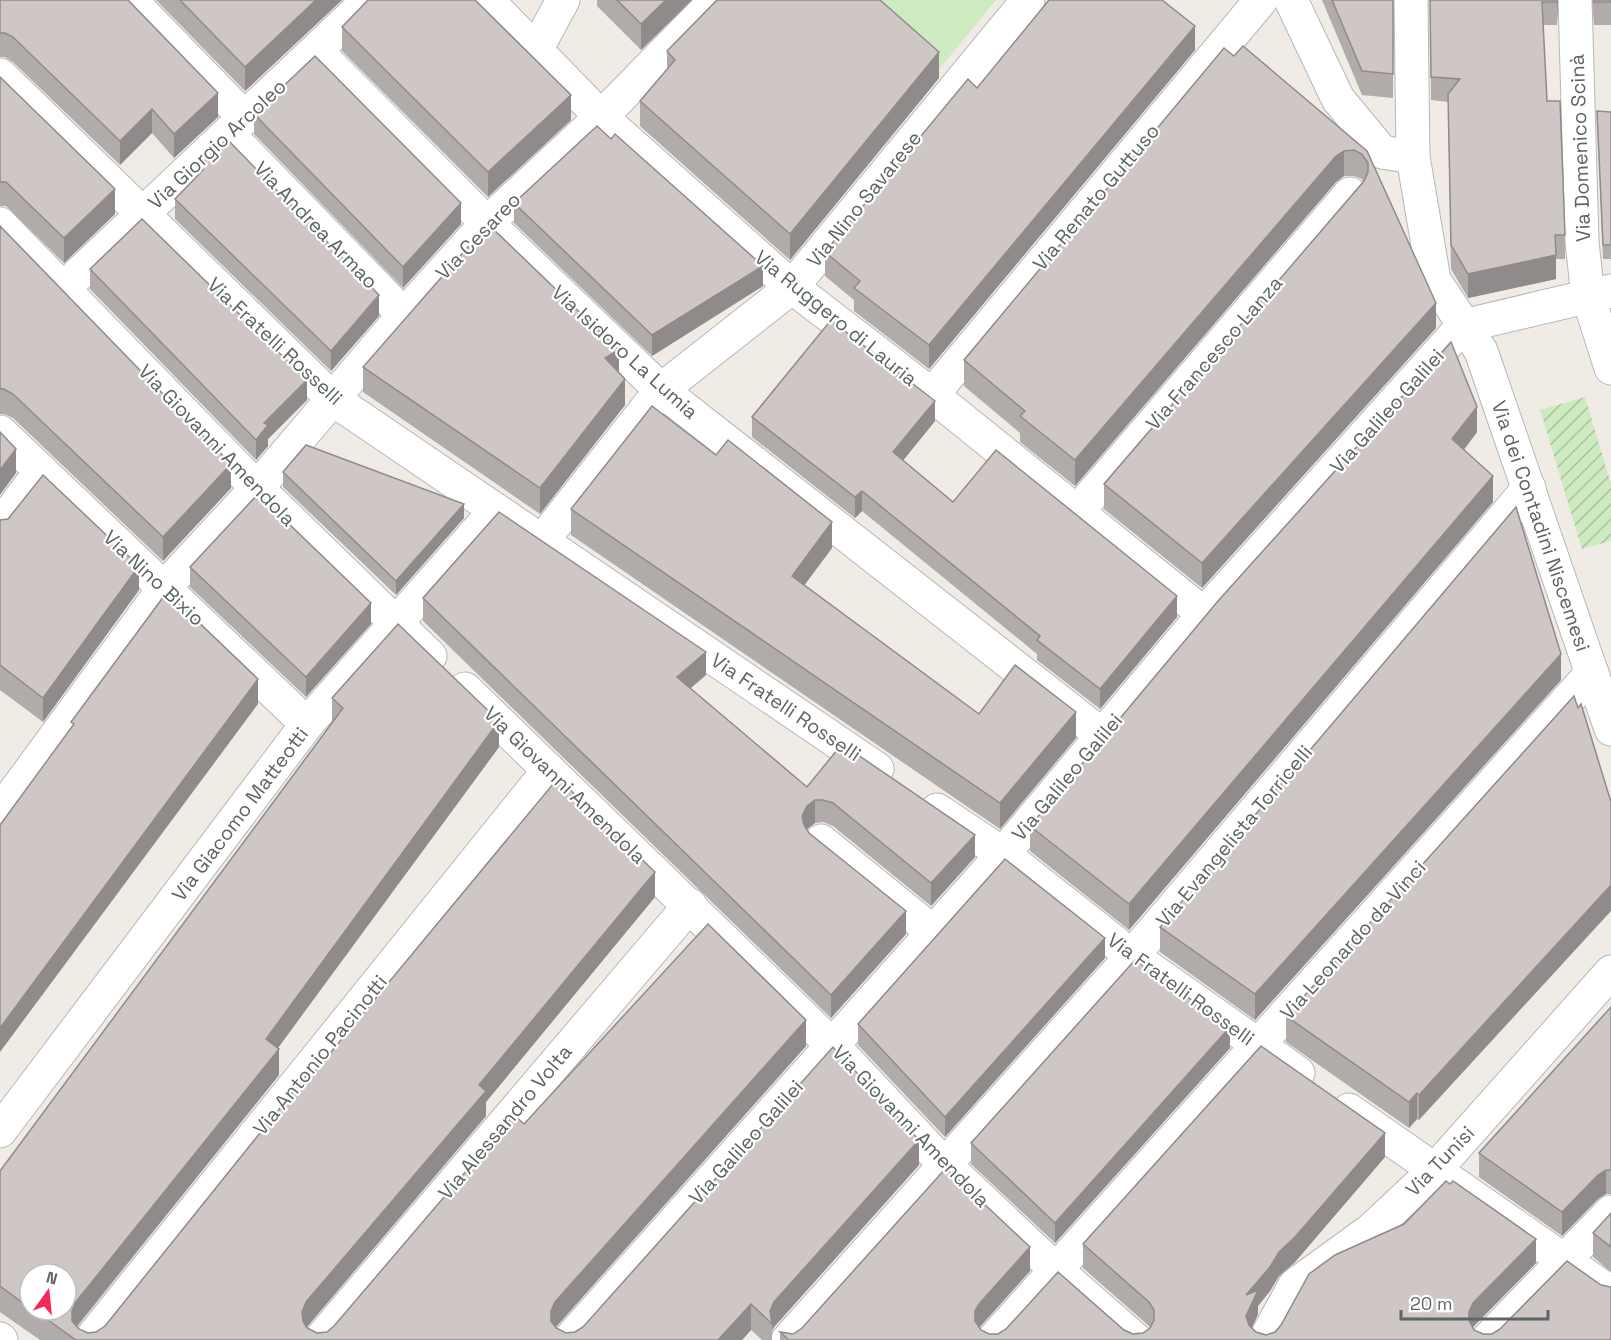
<svg xmlns="http://www.w3.org/2000/svg" width="1611" height="1340" viewBox="0 0 1611 1340" font-family="'Space Grotesk',sans-serif">
  <style>
    .green { fill: #ceeac1 }
    .garden { fill: url(#garden-furrows) }
    .lines { fill: none; stroke-linecap: round; stroke-linejoin: round }
    .minor-casing { stroke: #b3b9bb; stroke-width: 35 }
    .minor { stroke: #fff; stroke-width: 33 }
    .wall { fill: #b1aba9; fill-rule: evenodd }
    .shaded-wall { fill: #908b8a }
    .building { fill: #cec7c5; stroke: #908b8a; stroke-width: 1.5 }
    .labels { text-anchor: middle; stroke-width: 4.5; stroke-linejoin: round; paint-order: stroke }
    .street-label { font-size: 20px; fill: #5d6567; stroke: #fff }
  </style>
  <defs>
    <pattern id="garden-furrows" width="10" height="10" patternUnits="userSpaceOnUse" patternTransform="scale(1.5)"><rect width="10" height="10" fill="#ceeac1"/><path d="M-1 1l2-2M0 10L10 0M9 11l2-2" fill="none" stroke="#aac1a1"/></pattern>
  </defs>
  <rect width="100%" height="100%" fill="#f1ebe6"/>
  <path class="green" d="M851,0h145l-61,74z"/>
  <path class="garden" d="M1585,397l26,87v57l-29,8 -42,-139z"/>
  <g class="lines">
    <defs>
      <g id="minor">
        <path d="M130,0l115,118"/>
        <path d="M487,0l114,117 191,170 140,108 272,219"/>
        <path d="M1291,0l47,99 44,53 31,5"/>
        <path d="M1411,0l2,157 21,123 47,71 130,378"/>
        <path d="M1575,0l7,242 6,54 23,72"/>
        <path d="M536,50l27,-50"/>
        <path d="M316,51l171,172 174,167 441,345"/>
        <path d="M0,75l334,325 543,369"/>
        <path d="M228,134l176,181"/>
        <path d="M0,224l257,264 173,168"/>
        <path d="M64,288l305,-288"/>
        <path d="M932,395l329,-395"/>
        <path d="M0,432l307,292"/>
        <path d="M1077,512l273,-318"/>
        <path d="M0,526l41,-55"/>
        <path d="M542,541l119,-151 131,-103 236,-287"/>
        <path d="M465,689l367,356 113,120 111,105 80,70"/>
        <path d="M937,810l66,44 129,102 166,117"/>
        <path d="M0,812l165,-225 92,-99 147,-173 83,-92 114,-106 115,-117"/>
        <path d="M821,841l112,91"/>
        <path d="M1349,1110l262,183"/>
        <path d="M0,1131l307,-407 189,-214"/>
        <path d="M0,1339l1,1"/>
        <path d="M90,1340l459,-570"/>
        <path d="M320,1340l370,-435"/>
        <path d="M569,1340l434,-486 201,-240 259,-288 148,-35"/>
        <path d="M788,1340l344,-384 397,-468"/>
        <path d="M993,1340l599,-667"/>
        <path d="M1265,1340l30,-55 76,-55 63,-59 177,-199"/>
        <path d="M1487,1340l124,-128"/>
      </g>
    </defs>
    <use href="#minor" class="minor-casing"/>
    <use href="#minor" class="minor"/>
  </g>
  <g class="wall">
    <path d="M0,0l218,117 -44,41 -22,-25 -32,32 -107,-103 -8,-5h-5z"/>
    <path d="M156,0h186l-97,91z"/>
    <path d="M597,0h95l-51,50 -44,-44z"/>
    <path d="M1322,0h71v98l-31,-3z"/>
    <path d="M1430,0h128l-1,25h-14l4,76 18,134v24h-9v20l-88,19 -17,-29 -3,-167 -17,-2z"/>
    <path d="M1592,0h19v25h-17z"/>
    <path d="M342,27l229,93 -83,77 -146,-146z"/>
    <path d="M1195,50l-266,319 -75,-58v-11l-29,-24v-24l152,-164z"/>
    <path d="M667,51l272,27 -149,182 -150,-134v-25l27,-32z"/>
    <path d="M1234,56l133,95 69,177 -234,260 -98,-79v-25l259,-302 -1,-3 -8,-3h-10l-8,6 -261,304 -55,-44v-9l-56,-47v-26z"/>
    <path d="M0,77l115,137 -51,49 -58,-57h-6z"/>
    <path d="M1597,111l14,1v147h-8z"/>
    <path d="M254,114l207,110 -58,64 -149,-154z"/>
    <path d="M199,166l180,150 -48,55 -156,-152v-20l24,-25z"/>
    <path d="M514,203l249,83 -111,70 -138,-133z"/>
    <path d="M0,226l231,262 -68,73 -150,-143 -9,-4h-4z"/>
    <path d="M90,269l217,131 -39,39v7l-12,14 -166,-171z"/>
    <path d="M363,367l256,6 6,32 -85,109 -177,-122z"/>
    <path d="M752,417l183,4 -32,39 50,42 224,115 -77,92 -63,-49v-6l-175,-143 -7,7 -103,-81z"/>
    <path d="M1477,432l-13,18 29,52 -364,428 -99,-79v-25z"/>
    <path d="M283,472l181,46 -68,77 -113,-108z"/>
    <path d="M571,509l261,39 -28,37 175,129 97,24 -76,91 -429,-294z"/>
    <path d="M0,520l139,70 -96,132 -43,-32z"/>
    <path d="M190,567l181,57 -65,73 -116,-110z"/>
    <path d="M423,598l283,77 -16,13 117,99 168,70 -44,49 -98,-80 -10,-4 -8,1 -8,6 2,4 97,101 -75,84 -408,-397z"/>
    <path d="M1561,680l-306,340 -95,-68v-25z"/>
    <path d="M1574,696l-155,424 -2,-1 -8,9 -123,-86v-26z"/>
    <path d="M332,698l167,49 -221,301 1,27 -202,252 2,2 9,4 8,-1 9,-6 207,-251 343,-178 -169,205v14l-179,211 10,6 10,-1 7,-6 190,-202 282,-78 -250,281 10,6 9,-1 344,-167 -145,162 -2,4v9h-10l-11,-10 -9,10h-702l-40,-28v-141l332,-448zM30,1274l36,36h-36z"/>
    <path d="M1105,958l-160,179 -87,-92v-21z"/>
    <path d="M1611,1007v187h-5l-8,5 -36,37 -83,-59v-24z"/>
    <path d="M1230,1048l-175,195 -84,-79v-21z"/>
    <path d="M1385,1157l-90,105 -16,14 -9,15 -12,15v8l-6,14 4,4 10,3 270,-72 -63,64 1,3 9,4h9l109,-49 9,3 1,52h-831v-8l13,2 237,-63 -51,56 2,3 8,4 135,-4 9,4 10,-1 7,-5 -1,-2 -66,-58v-24z"/>
    <path d="M1611,1213v59l-18,-15v-24z"/>
  </g>
  <g class="shaded-wall">
    <path d="M316,0h26l-97,91v-24z"/>
    <path d="M666,0h26l-51,50v-26z"/>
    <path d="M1557,0h1l-1,25z"/>
    <path d="M1195,26v24l-266,319v-24z"/>
    <path d="M939,52v26l-149,182v-26z"/>
    <path d="M218,93v24l-44,41v-24z"/>
    <path d="M571,95v25l-83,77v-25z"/>
    <path d="M152,109v24l-32,32v-24z"/>
    <path d="M1344,151v25l-8,6 -261,304v-26l261,-304z"/>
    <path d="M115,189v25l-51,49v-25z"/>
    <path d="M461,203v21l-58,64v-21z"/>
    <path d="M1556,255v24l-88,19v-24z"/>
    <path d="M763,266v20l-111,70v-21z"/>
    <path d="M379,295v21l-48,55v-20z"/>
    <path d="M1436,303v25l-234,260v-25z"/>
    <path d="M619,350v26l-14,-18z"/>
    <path d="M625,379v26l-85,109v-26z"/>
    <path d="M307,380v20l-39,39v7l-12,14v-20l8,-17z"/>
    <path d="M935,401v20l-42,52v-21z"/>
    <path d="M1477,407v25l-25,33v-26z"/>
    <path d="M16,449v24l-16,22v-25z"/>
    <path d="M231,464v24l-68,73v-24z"/>
    <path d="M1493,476v26l-364,428v-26z"/>
    <path d="M862,491v20l-7,7v-21z"/>
    <path d="M464,504v14l-68,77v-14z"/>
    <path d="M832,522v26l-40,54v-26z"/>
    <path d="M139,566v24l-96,132v-24z"/>
    <path d="M1177,596v21l-77,92v-20z"/>
    <path d="M371,603v21l-65,73v-20z"/>
    <path d="M706,652v23l-29,25v-23z"/>
    <path d="M1561,654v26l-306,340v-26z"/>
    <path d="M258,679v25l-258,348v-24z"/>
    <path d="M1076,712v26l-76,91v-26z"/>
    <path d="M499,721v26l-233,317v-25z"/>
    <path d="M815,800v23l-8,6 -5,10v-23l5,-10z"/>
    <path d="M975,835v22l-44,49v-23z"/>
    <path d="M655,872v25l-169,205v14l-180,212 -4,9v-25l4,-10 173,-217z"/>
    <path d="M1611,885v26l-192,209v-25z"/>
    <path d="M906,911v23l-75,84v-23z"/>
    <path d="M1105,938v20l-160,179v-20z"/>
    <path d="M806,1020v26l-251,282 -4,9v-26l4,-9z"/>
    <path d="M1230,1027v21l-175,195v-20z"/>
    <path d="M279,1049v26l-204,253 -3,9v-26l3,-8z"/>
    <path d="M1417,1093v26l-8,9v-26z"/>
    <path d="M1385,1133v24l-90,105 -16,14 -9,15 -12,15v8l-12,26v-45l33,-43z"/>
    <path d="M919,1140v25l-145,162 -2,4v-7l-2,-13 4,-9z"/>
    <path d="M1606,1170v24l-8,5 -36,37v-24l36,-37z"/>
    <path d="M1536,1239v24l-63,64 -4,9v-24l4,-9z"/>
    <path d="M1030,1247v24l-51,57 -4,8v-25l4,-7z"/>
    <path d="M751,1304v26l-9,10h-24z"/>
  </g>
  <g class="building">
    <path d="M0,0h128l90,93 -44,41 -22,-25 -32,32 -107,-104 -8,-4h-5z"/>
    <path d="M180,0h136l-71,67z"/>
    <path d="M368,0h107l96,95 -83,77 -146,-145z"/>
    <path d="M617,0h49l-25,24z"/>
    <path d="M717,0h163l59,52 -149,182 -150,-133 35,-41 -8,-9z"/>
    <path d="M1049,0h113l33,26 -266,319 -75,-57 6,-7 -35,-29 143,-173 9,9z"/>
    <path d="M1332,0h61v74l-31,-3z"/>
    <path d="M1430,0h127v2h-15l5,99h13l5,134h-10l1,20 -88,19 -17,-29 -3,-151 12,-15 -29,-2z"/>
    <rect x="1594" y="0" width="17" height="2"/>
    <path d="M1243,46l124,105 69,152 -234,260 -98,-79 260,-303 4,-9v-9l-6,-9 -8,-4 -10,1 -8,5 -261,304 -55,-44 5,-5 -61,-51 260,-312 10,8z"/>
    <path d="M315,56l146,147 -58,64 -149,-153z"/>
    <path d="M0,77l115,112 -51,49 -58,-56h-6z"/>
    <path d="M1597,111l14,1v133h-8z"/>
    <path d="M597,126l14,13 4,-5 148,132 -111,69 -138,-132z"/>
    <path d="M227,139l152,156 -48,56 -156,-152 28,-29 -4,-4z"/>
    <path d="M142,219l165,161 -43,43 4,2 -12,15 -166,-171z"/>
    <path d="M488,224l131,126 -14,8 20,21 -85,109 -177,-121z"/>
    <path d="M0,226l231,238 -68,73 -150,-143 -9,-5h-4z"/>
    <path d="M831,320l104,81 -42,51 60,50 43,-52 181,146 -77,93 -63,-49 3,-4 -178,-145 -7,6 -103,-80z"/>
    <path d="M1451,342l26,65 -25,32 41,37 -364,428 -99,-78 188,-225z"/>
    <path d="M652,406l64,49 12,-15 104,82 -40,54 187,138 36,-49 61,47 -76,91 -429,-294z"/>
    <path d="M0,432l16,17 -16,21z"/>
    <path d="M306,445l158,59 -68,77 -113,-109z"/>
    <path d="M43,475l96,91 -96,132 -43,-33v-145l8,-1z"/>
    <path d="M258,494l113,109 -65,74 -116,-110z"/>
    <path d="M1516,507l45,147 -306,340 -95,-67z"/>
    <path d="M499,512l207,140 -29,25 130,110 35,-43 133,91 -44,48 -98,-80 -10,-3h-8l-8,6 -5,10 2,9 5,8 97,78 -75,84 -408,-397z"/>
    <path d="M167,592l91,87 -258,349v-203l74,-101 -3,-2z"/>
    <path d="M398,624l101,97 -233,318 13,10 -204,254 -3,8v10l7,8 9,4 8,-1 9,-6 204,-254 3,3 246,-297 97,94 -176,213 7,6 -180,211 -4,10 1,9 4,7 10,5 10,-1 7,-6 180,-211 10,9 184,-200 98,96 -251,282 -4,9v10l5,7 10,5 9,-1 8,-5 250,-280 86,93 -145,162 -4,9 2,13 -21,-20 -33,36h-642l-42,-30h32v-36h-36v34l-30,-22v-115l343,-463 -11,-10z"/>
    <path d="M1574,696l4,12 3,-4 30,98v83l-192,210 -2,-2 -8,9 -123,-86z"/>
    <path d="M1005,859l100,79 -160,179 -87,-93z"/>
    <path d="M1135,960l95,67 -175,196 -84,-80z"/>
    <path d="M1611,1007v163h-5l-8,5 -36,37 -83,-59z"/>
    <path d="M1261,1046l124,87 -90,104 -16,15 -9,15 -24,28 12,-5 -12,26 3,9 7,7 10,3 9,-3 6,-7 28,-51 26,-19 69,-31 42,-43 4,3 3,-3 83,58 -63,64 -4,9v8l5,10 9,4h9l8,-5 67,-68 34,24 10,2v53h-822l-9,-8 13,2 9,-6 144,-160 84,79 -51,57 -4,7v10l6,9 8,4h9l8,-5 52,-57 66,58 9,4 10,-1 7,-5 4,-8v-10l-5,-8 -66,-58z"/>
    <path d="M1611,1213v34l-18,-14z"/>
  </g>
  <g class="labels">
    <g class="street-label">
      <text transform="translate(217 144) rotate(-43)" y="7">Via Giorgio Arcoleo</text>
      <text transform="translate(1580 148) rotate(-92)" y="7">Via Domenico Scinà</text>
      <text transform="translate(1096 197) rotate(-50)" y="7">Via Renato Guttuso</text>
      <text transform="translate(864 199) rotate(-51)" y="7">Via Nino Savarese</text>
      <text transform="translate(316 225) rotate(46)" y="7">Via Andrea Armao</text>
      <text transform="translate(478 236) rotate(-46)" y="7">Via Cesareo</text>
      <text transform="translate(836 318) rotate(39)" y="7">Via Ruggero di Lauria</text>
      <text transform="translate(275 341) rotate(43)" y="7">Via Fratelli Rosselli</text>
      <text transform="translate(625 352) rotate(42)" y="7">Via Isidoro La Lumia</text>
      <text transform="translate(1214 353) rotate(-49)" y="7">Via Francesco Lanza</text>
      <text transform="translate(1387 411) rotate(-48)" y="7">Via Galileo Galilei</text>
      <text transform="translate(217 445) rotate(46)" y="7">Via Giovanni Amendola</text>
      <text transform="translate(1541 526) rotate(71)" y="7">Via dei Contadini Niscemesi</text>
      <text transform="translate(154 578) rotate(43)" y="7">Via Nino Bixio</text>
      <text transform="translate(786 707) rotate(34)" y="7">Via Fratelli Rosselli</text>
      <text transform="translate(1067 777) rotate(-50)" y="7">Via Galileo Galilei</text>
      <text transform="translate(565 785) rotate(44)" y="7">Via Giovanni Amendola</text>
      <text transform="translate(240 814) rotate(-53)" y="7">Via Giacomo Matteotti</text>
      <text transform="translate(1234 836) rotate(-50)" y="7">Via Evangelista Torricelli</text>
      <text transform="translate(1353 940) rotate(-48)" y="7">Via Leonardo da Vinci</text>
      <text transform="translate(1181 989) rotate(36)" y="7">Via Fratelli Rosselli</text>
      <text transform="translate(320 1055) rotate(-51)" y="7">Via Antonio Pacinotti</text>
      <text transform="translate(505 1122) rotate(-50)" y="7">Via Alessandro Volta</text>
      <text transform="translate(911 1126) rotate(46)" y="7">Via Giovanni Amendola</text>
      <text transform="translate(746 1142) rotate(-48)" y="7">Via Galileo Galilei</text>
      <text transform="translate(1440 1161) rotate(-46)" y="7">Via Tunisi</text>
    </g>
  </g>
  <g transform="translate(48 1292) rotate(15)"><circle r="28" fill="#ffffff" stroke="#bec1c2" stroke-width="1.5"/>
  <path d="M0-4.5L10 22L0 15L-10 22Z" fill="#f6265b"/>
  <text y="-9" font-size="16" font-weight="bold" text-anchor="middle" fill="#5d6567">N</text>
  </g>
  <path d="M1401 1310v9h147v-9" fill="none" stroke="#5d6567" stroke-width="3"/>
  <text x="1410" y="1310" font-size="18" fill="#5d6567" stroke="#ffffff" stroke-width="4.5" paint-order="stroke">20 m</text>
</svg>
